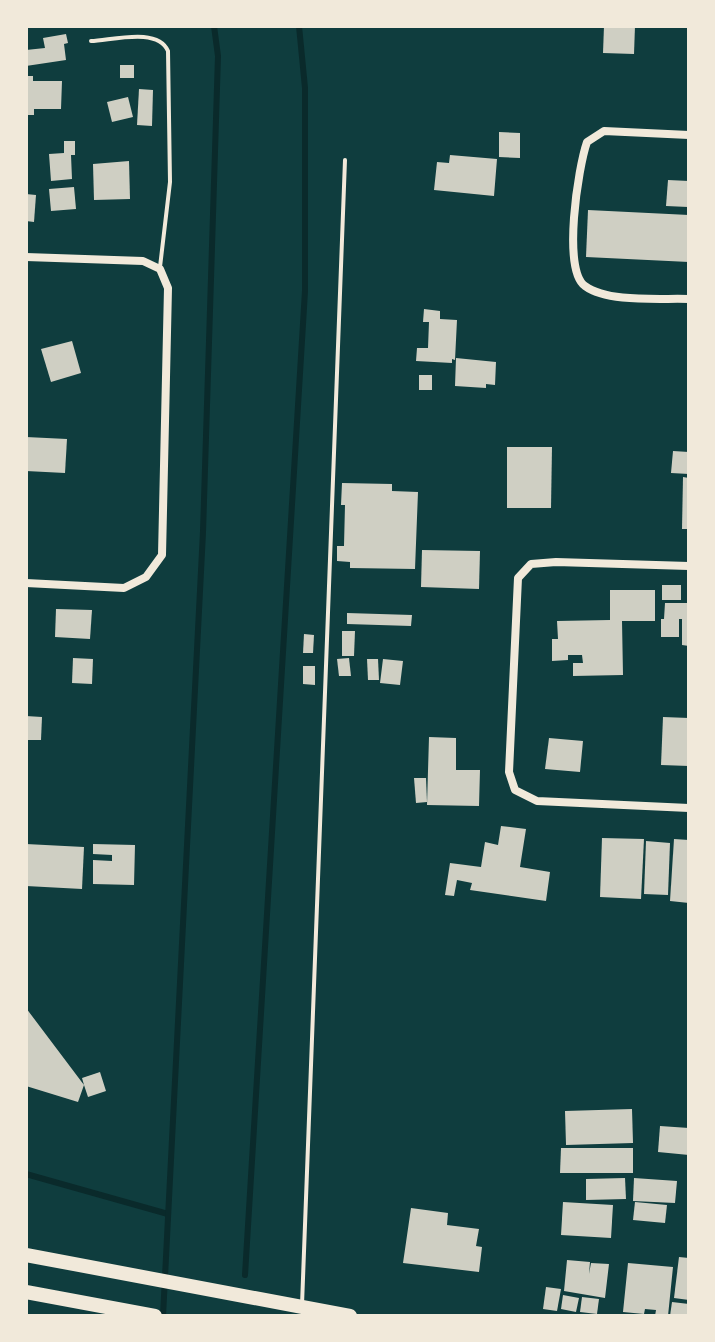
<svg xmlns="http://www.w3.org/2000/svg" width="715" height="1342" viewBox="0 0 715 1342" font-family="Roboto,sans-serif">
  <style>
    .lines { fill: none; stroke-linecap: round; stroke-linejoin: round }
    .stream { stroke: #0a2a2b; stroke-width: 6 }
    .building { fill: #cfcfc3 }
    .service { stroke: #f1e9da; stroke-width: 4 }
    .minor { stroke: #f1e9da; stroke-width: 8 }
    .primary { stroke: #f1e9da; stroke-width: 14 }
  </style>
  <rect width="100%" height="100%" fill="#0f3d3e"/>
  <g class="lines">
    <g class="stream">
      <path d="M26,1174l142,40"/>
      <path d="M245,1275l60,-984v-203l-6,-62"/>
      <path d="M163,1316l40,-784 15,-476 -4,-30"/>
    </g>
  </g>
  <g class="building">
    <path d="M604,26h31l-1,28 -31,-1z"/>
    <path d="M66,34l2,9 -4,1 2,16 -40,6v-16l19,-2 -2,-10z"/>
    <rect x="120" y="65" width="14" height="13"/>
    <path d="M26,76h7v5h29l-1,28h-27v6h-8z"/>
    <path d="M139,89l14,1 -1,36 -15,-1z"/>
    <path d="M128,97l5,20 -21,5 -5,-20z"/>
    <path d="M499,132l21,1v25l-21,-1z"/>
    <path d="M64,141h11v14h-4l1,24 -21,2 -2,-27 15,-1z"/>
    <path d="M450,155l47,4 -3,37 -60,-6 3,-28 12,1z"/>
    <path d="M129,161l1,38 -36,1 -1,-36z"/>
    <path d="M668,180l21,1 -1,26 -22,-1z"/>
    <path d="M74,187l2,22 -25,2 -2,-22z"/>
    <path d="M26,194l10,1 -2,27 -8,-1z"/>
    <path d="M588,210l101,5v47l-103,-5z"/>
    <path d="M424,309l16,2v8l17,1 -2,40 -3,-1v4l-36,-2 1,-13h11l1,-26h-6z"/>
    <path d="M72,341l9,32 -30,9 -10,-33z"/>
    <path d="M456,358l40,4 -1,23 -9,-1v4l-31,-2z"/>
    <rect x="419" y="375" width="13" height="15"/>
    <path d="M26,437l41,2 -2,34 -39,-2z"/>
    <path d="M507,447h45l-1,61h-44z"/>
    <path d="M673,451l16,1v22l-18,-1z"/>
    <path d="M683,477l6,1v51h-7z"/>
    <path d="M342,483l50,1v7l26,1 -3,77 -65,-1v-6l-13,-1v-15h7l1,-41h-4z"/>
    <path d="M422,550l58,1 -1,38 -58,-2z"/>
    <rect x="662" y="585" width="19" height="15"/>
    <path d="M610,590h45v31h-33l1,54 -50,1v-13h10l-1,-8h-14v5l-16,1v-22h6l-1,-18 53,-1z"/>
    <path d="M665,603h24v43l-7,-1v-26h-3v18h-18v-18h3z"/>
    <path d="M56,609l36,1 -2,29 -35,-2z"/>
    <path d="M347,613l65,2 -1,11 -64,-2z"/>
    <path d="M342,631h13l-1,25h-12z"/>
    <path d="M304,634l10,1 -1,18h-10z"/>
    <path d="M73,658l20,1 -1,25 -20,-1z"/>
    <path d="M349,658l2,18h-12l-2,-17z"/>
    <path d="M367,659h11l1,21h-11z"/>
    <path d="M383,659l20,2 -3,24 -20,-2z"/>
    <path d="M303,666h12v19l-12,-1z"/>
    <path d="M26,716l16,1 -1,23h-15z"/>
    <path d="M663,717l26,1v48l-28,-1z"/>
    <path d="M429,737l27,1v32h24l-1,36 -52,-1z"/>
    <path d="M549,738l34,3 -3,31 -35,-3z"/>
    <path d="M414,778h12l1,24 -11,1z"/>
    <path d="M501,826l25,3 -6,38 30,5 -4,29 -76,-11 2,-7 -15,-3 -3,16 -9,-1 5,-32 31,4 4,-25 13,3z"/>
    <path d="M602,838l42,1 -3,60 -41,-2z"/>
    <path d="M674,839l15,1v63l-19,-2z"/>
    <path d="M646,841l24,2 -2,52 -24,-1z"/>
    <path d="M26,844l58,3 -2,42 -56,-3z"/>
    <path d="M93,844l42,1 -1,40 -41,-1v-24l19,1v-6l-19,-1z"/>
    <path d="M26,1008l58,77 -2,-7 18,-6 6,19 -18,6 -4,-12 -6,17 -52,-16z"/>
    <path d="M632,1109l1,34 -67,2 -1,-34z"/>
    <path d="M660,1126l29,2v27l-31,-3z"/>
    <path d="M561,1148h72v25h-73z"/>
    <path d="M625,1178l1,21 -40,1v-21z"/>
    <path d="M634,1178l43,3 -2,22 -42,-2z"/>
    <path d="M563,1202l50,3 -2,33 -50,-3z"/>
    <path d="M635,1202l32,3 -2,18 -32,-3z"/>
    <path d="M411,1208l37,5 -1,12 32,4 -3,17 6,1 -3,25 -76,-9z"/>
    <path d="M679,1257l10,1v42l-15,-2z"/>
    <path d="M567,1260l23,2 -1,12 2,-11 18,1 -4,34 -41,-7z"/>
    <path d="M628,1263l45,4 -5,49h-13l1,-6 -11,-1 -1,5 -21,-2z"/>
    <path d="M546,1287l15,2 -4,22 -14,-2z"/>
    <path d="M563,1295l16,3 -3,14 -15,-3z"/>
    <path d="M582,1297l17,2 -2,15 -17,-2z"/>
    <path d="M672,1302l17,2v12h-19z"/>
  </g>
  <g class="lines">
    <g class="service">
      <path d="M91,41c22,-1 67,-14 77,10l2,131 -10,85"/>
      <path d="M302,1305l43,-1145"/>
    </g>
    <g class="minor">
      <path d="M689,135l-85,-4 -17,11c-9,26 -25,128 -2,144 23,17 75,12 104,13"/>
      <path d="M26,257l117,4 17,8 8,19 -6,267 -16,22 -22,11 -98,-5"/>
      <path d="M689,566l-133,-4 -25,2 -13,14 -9,194 6,18 22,11 152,7"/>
    </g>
    <g class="primary">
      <path d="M26,1255l324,61"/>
      <path d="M26,1292l129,24"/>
    </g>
  </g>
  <rect width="715" height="1342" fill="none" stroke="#f1e9da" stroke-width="56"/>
</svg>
